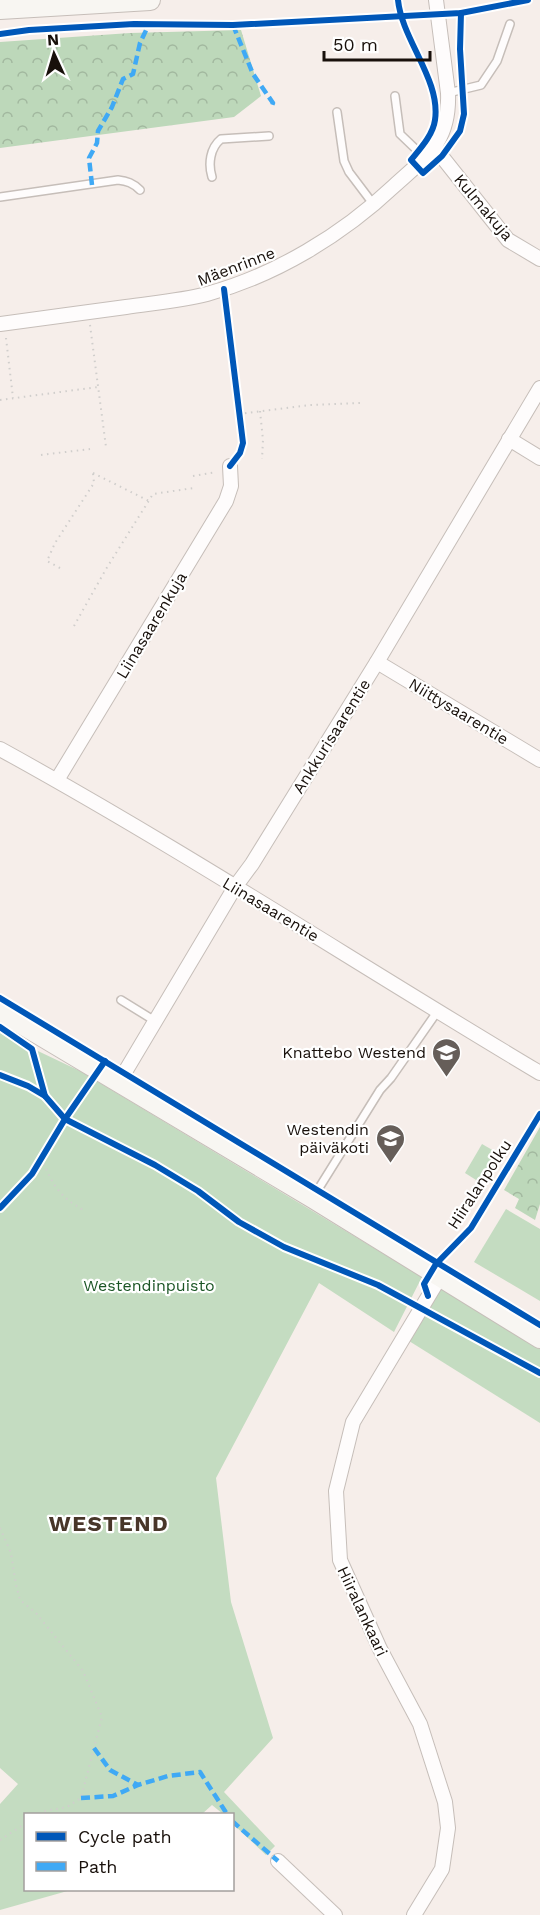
<svg xmlns="http://www.w3.org/2000/svg" width="540" height="1915" viewBox="0 0 540 1915" font-family="'Work Sans',sans-serif">
  <style>
    .forest { fill: url(#forest-crowns) }
    .park { fill: #c4dcc1 }
    .lines { fill: none; stroke-linecap: round; stroke-linejoin: round }
    .lane-casing { stroke: #c6beb9; stroke-width: 10 }
    .street-casing { stroke: #c6beb9; stroke-width: 16 }
    .secondary-casing { stroke: #c6beb9; stroke-width: 22 }
    .path { stroke: #d0cecc; stroke-width: 2; stroke-dasharray: 1.5 4.5; stroke-linecap: butt }
    .lane { stroke: #fefcfc; stroke-width: 7 }
    .street { stroke: #fefcfc; stroke-width: 14 }
    .secondary { stroke: #f8f6f2; stroke-width: 20 }
    .quiet { stroke: #3fa9f5; stroke-width: 4.5; stroke-dasharray: 9 4.5; stroke-linecap: butt }
    .cycleway-casing { stroke: #fff; stroke-width: 10 }
    .cycleway { stroke: #0057b8; stroke-width: 6 }
    .labels { text-anchor: middle; stroke-width: 4.5; stroke-linejoin: round; paint-order: stroke }
    .street-label { font-size: 16px; fill: #18100b; stroke: #fff }
    .poi-label { font-size: 16px; fill: #18100b; stroke: #fff; text-anchor: end }
    .park-label { font-size: 16px; fill: #1b5525; stroke: #fff }
    .district-label { font-size: 22px; font-weight: bold; letter-spacing: 1.5px; fill: #483629; stroke: #fff }
  </style>
  <defs>
    <pattern id="forest-crowns" width="20" height="18" patternUnits="userSpaceOnUse" patternTransform="scale(1.5)"><rect width="20" height="18" fill="#bdd8ba"/><path d="M2 6a3 3 0 1 1 6 0M12 15a3 3 0 1 1 6 0" fill="none" stroke="#a2b89f"/></pattern>
  </defs>
  <rect width="100%" height="100%" fill="#f6eeea"/>
  <g class="forest">
    <path d="M241,30l20,66 -27,21 -234,31v-106l130,-9z"/>
    <path d="M540,1127v77l-5,16 -20,-12 4,-9 -15,-9z"/>
  </g>
  <g class="park">
    <path d="M0,1033l80,38 342,206 -28,55 -75,-49 -103,195 15,124 42,136 -49,54 51,54 -9,9 -33,-31 -1,-10h-9l-11,-9 -10,9h-176v76h45l-71,20v-106l18,-20 -18,-16z"/>
    <path d="M482,1144l19,11 -17,30 -19,-12z"/>
    <path d="M506,1209l34,20v72l-66,-39z"/>
    <path d="M442,1288l98,61v74l-131,-82z"/>
  </g>
  <g class="lines">
    <defs>
      <g id="lane">
        <path d="M448,93l33,-8 16,-24 13,-37"/>
        <path d="M395,96l5,38 25,24"/>
        <path d="M337,112l7,49 5,11 25,33"/>
        <path d="M212,177c-4,-13 -2,-29 9,-38l48,-3"/>
        <path d="M0,197l118,-17c9,1 15,3 22,10"/>
        <path d="M121,1000l34,21"/>
        <path d="M314,1196l66,-106 11,-12 46,-66"/>
      </g>
      <g id="street">
        <path d="M435,148l73,92 32,19"/>
        <path d="M0,324c42,-6 84,-11 126,-17 27,-4 54,-6 81,-13 69,-19 135,-59 187,-108 33,-30 56,-44 54,-93l-12,-93"/>
        <path d="M509,439l31,19"/>
        <path d="M377,662l163,98"/>
        <path d="M0,749c184,101 360,217 540,324"/>
        <path d="M57,780l169,-279 5,-15 -1,-20"/>
        <path d="M119,1082l116,-195 17,-23 125,-202 163,-274"/>
        <path d="M278,1861l57,54"/>
        <path d="M414,1915l28,-46 6,-41 -3,-26 -25,-78 -40,-75 -40,-89 -4,-69 17,-69 87,-145"/>
      </g>
      <g id="secondary">
        <path d="M0,9l150,-9"/>
        <path d="M0,1011l313,187 227,140"/>
      </g>
    </defs>
    <use href="#lane" class="lane-casing"/>
    <use href="#street" class="street-casing"/>
    <use href="#secondary" class="secondary-casing"/>
    <g class="path">
      <path d="M90,325l16,122"/>
      <path d="M6,338l7,60"/>
      <path d="M0,400l98,-13"/>
      <path d="M260,411l3,29 -1,19"/>
      <path d="M239,414l71,-9 51,-2"/>
      <path d="M41,455l49,-6"/>
      <path d="M93,473l56,28"/>
      <path d="M193,476l23,-4"/>
      <path d="M60,568l-13,-7 8,-18 39,-60 -1,-10"/>
      <path d="M74,626l32,-57 47,-75 41,-6"/>
      <path d="M41,1158c13,28 16,37 44,53"/>
      <path d="M0,1528l11,25 5,32 4,15 16,13 47,58 19,46 -21,81 -14,9 -22,4 -5,3"/>
      <path d="M0,1840l26,-17"/>
    </g>
    <use href="#lane" class="lane"/>
    <use href="#street" class="street"/>
    <use href="#secondary" class="secondary"/>
    <g class="quiet">
      <path d="M233,25l20,49 20,29 -2,5"/>
      <path d="M92,185l-3,-27 8,-15 1,-12 14,-24 11,-28 10,-5 7,-31 9,-19"/>
      <path d="M94,1748l16,22 28,15"/>
      <path d="M81,1798l32,-2 25,-11 30,-9 32,-4 27,42"/>
      <path d="M232,1821l46,40"/>
    </g>
    <defs>
      <g id="cycleway">
        <path d="M398,0c4,40 43,80 37,120 -2,15 -15,29 -24,40l12,13 19,-17 18,-25 4,-17 -4,-65 1,-36"/>
        <path d="M0,34l29,-4 105,-6 99,1 228,-12 67,-13"/>
        <path d="M224,289l19,154 -3,10 -10,13"/>
        <path d="M0,998l540,327"/>
        <path d="M0,1027l32,22 13,47"/>
        <path d="M0,1075l28,11 17,10 20,23 90,46 43,26 41,31 45,25 94,38 162,88"/>
        <path d="M0,1208l32,-34 33,-55 40,-58"/>
        <path d="M428,1296l-4,-12 12,-20 35,-36 69,-114"/>
      </g>
    </defs>
    <use href="#cycleway" class="cycleway-casing"/>
    <use href="#cycleway" class="cycleway"/>
  </g>
  <defs>
    <symbol id="school-pin" viewBox="-11 -11 22 30"><path d="M0 17L-7.5 6A9.5 9.5 0 1 1 7.5 6Z" fill="#665e59" stroke="#fff"/><path d="M0-5L7-2L0 1L-7-2ZM-4 1L0 2.5L4 1V4Q0 6-4 4Z" fill="#fff"/></symbol>
  </defs>
  <g fill-rule="evenodd">
    <use href="#school-pin" x="430" y="1036" width="33" height="45"/>
    <use href="#school-pin" x="374" y="1122" width="33" height="45"/>
  </g>
  <g class="labels">
    <g class="street-label">
      <text transform="translate(484 207) rotate(50)" y="6">Kulmakuja</text>
      <text transform="translate(236 266) rotate(-21)" y="6">Mäenrinne</text>
      <text transform="translate(151 625) rotate(-59)" y="6">Liinasaarenkuja</text>
      <text transform="translate(459 711) rotate(31)" y="6">Niittysaarentie</text>
      <text transform="translate(331 736) rotate(-58)" y="6">Ankkurisaarentie</text>
      <text transform="translate(271 909) rotate(31)" y="6">Liinasaarentie</text>
      <text transform="translate(479 1184) rotate(-57)" y="6">Hiiralanpolku</text>
      <text transform="translate(363 1611) rotate(65)" y="6">Hiiralankaari</text>
    </g>
    <g class="poi-label">
      <text x="426" y="1058">Knattebo Westend</text>
      <text x="369" y="1135">Westendin<tspan x="369" dy="18">päiväkoti</tspan></text>
    </g>
    <g class="park-label">
      <text x="149" y="1291">Westendinpuisto</text>
    </g>
    <g class="district-label">
      <text x="109" y="1531">WESTEND</text>
    </g>
  </g>
  <rect x="24" y="1813" width="210" height="78" fill="#ffffff" stroke="#a39f9d" stroke-width="1.5"/>
  <rect x="36" y="1832" width="30" height="9" fill="#0057b8" stroke="#a39f9d" stroke-width="1.5"/>
  <text x="78" y="1843" font-size="18" fill="#18100b">Cycle path</text>
  <rect x="36" y="1862" width="30" height="9" fill="#3fa9f5" stroke="#a39f9d" stroke-width="1.5"/>
  <text x="78" y="1873" font-size="18" fill="#18100b">Path</text>
  <g transform="translate(54 54) rotate(356)" stroke="#ffffff" stroke-width="4.5" paint-order="stroke">
  <path d="M0-4.5L10 22L0 15L-10 22Z" fill="#18100b"/>
  <text y="-9" font-size="16" font-weight="bold" text-anchor="middle" fill="#18100b">N</text>
  </g>
  <path d="M324 51v9h106v-9" fill="none" stroke="#18100b" stroke-width="3"/>
  <text x="333" y="51" font-size="18" fill="#18100b" stroke="#ffffff" stroke-width="4.5" paint-order="stroke">50 m</text>
</svg>
